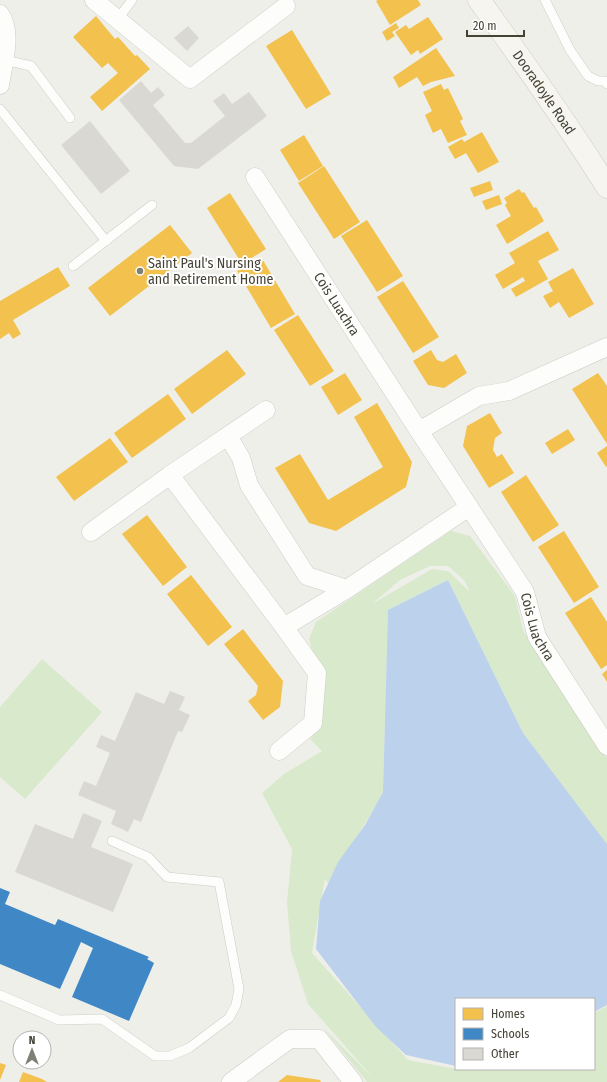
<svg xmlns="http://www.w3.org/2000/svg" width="607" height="1082" viewBox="0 0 607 1082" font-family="'Fira Sans Condensed',sans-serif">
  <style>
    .green { fill: #d8eacb; fill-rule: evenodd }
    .water { fill: #bbd1ec }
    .homes { fill: #f2c14e }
    .schools { fill: #3f88c5 }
    .building { fill: #d9d8d2 }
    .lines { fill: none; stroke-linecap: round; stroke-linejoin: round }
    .lane-casing { stroke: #cdcdc7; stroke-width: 10 }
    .street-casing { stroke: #cdcdc7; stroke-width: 19 }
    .secondary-casing { stroke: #cecdc1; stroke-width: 23 }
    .lane { stroke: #fdfdfc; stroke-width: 9 }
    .street { stroke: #fdfdfc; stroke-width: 18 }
    .secondary { stroke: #f6f5ef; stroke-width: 22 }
    .poi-dot { fill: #807f75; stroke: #fff; stroke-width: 1.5 }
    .labels { text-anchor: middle; stroke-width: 4; stroke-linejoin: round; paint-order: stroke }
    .street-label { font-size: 14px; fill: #454236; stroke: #fff }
    .poi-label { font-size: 14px; fill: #454236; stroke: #fff; text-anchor: start }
  </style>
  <rect width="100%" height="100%" fill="#efefea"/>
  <g class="green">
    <path d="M451,531l19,5 45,60 8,34 76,120 8,7v87l-84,-111 -75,-153 -60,30 -5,182 -11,20 -44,71 -3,-4 -13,74 96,107 54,10 132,-1v-56l13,-7v76h-240l-44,-55 51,52 -66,-75 -17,-53 -4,-49 5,-53 -30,-56 22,-19 38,-23 -12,-12 11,-16v-58l-9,-14 -3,-12 7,-17zM430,566h18l16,14 6,12 -22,-21 -16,-2 -60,35 28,-24z"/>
    <path d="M42,659l60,53 -77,87 -25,-22v-70z"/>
  </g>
  <path class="water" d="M448,580l75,153 84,111v161l-13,7v-13h-138v67l-50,-11 -30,-28 -60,-78 4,-48 18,-39 27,-37 18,-33 5,-182z"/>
  <g class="homes">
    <path d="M378,0h40l3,5 -31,20 -14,-24z"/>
    <path d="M96,16l19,23 3,-2 17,19 2,-1 13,14 -48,42 -12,-14 28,-24 -10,-10 -6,5 -29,-31z"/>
    <path d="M428,17l15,22 -23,15 -2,-4 -7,5 -16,-23 11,-7 3,4z"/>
    <path d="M396,23l3,5 -7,4 3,4 -8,5 -5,-9z"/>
    <path d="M292,30l39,64 -25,15 -40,-63z"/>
    <path d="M436,48l19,28 -24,6 -8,4 -6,-9 -18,11 -6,-11z"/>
    <path d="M441,84l3,6 4,-2 15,31 -3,2 7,14 -19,8 -7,-14 -8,4 -8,-18 7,-4 -9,-19z"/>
    <path d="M482,132l17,30 -21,11 -12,-20 -11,6 -7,-12 14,-8 2,3z"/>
    <path d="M304,135l19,31 -24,15 -19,-31z"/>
    <path d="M324,166l36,56 -26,17 -36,-56z"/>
    <path d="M490,181l3,9 -19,7 -4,-9z"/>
    <path d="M519,189l3,4 2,-1 10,16 2,-1 8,14 -37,23 -11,-19 15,-9 -6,-11 2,-2 -3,-5z"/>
    <path d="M230,193l36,56 -24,15 -35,-56z"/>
    <path d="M499,195l3,9 -16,6 -4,-9z"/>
    <path d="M367,220l36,56 -26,16 -36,-56z"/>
    <path d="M170,225l22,28 -82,63 -22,-28z"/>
    <path d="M548,231l11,19 -21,11 10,18 -32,18 -5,-8 14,-8 -2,-4 -20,12 -8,-14 20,-12 -6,-10z"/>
    <path d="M261,257l34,57 -24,14 -34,-57z"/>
    <path d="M58,267l12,19 -57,34 8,14 -8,5 -4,-6 -9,6v-38z"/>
    <path d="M573,268l21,36 -25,14 -10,-16 -9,6 -7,-12 10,-5 -5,-9z"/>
    <path d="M403,281l36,56 -26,16 -36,-56z"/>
    <path d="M298,315l36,56 -24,15 -36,-56z"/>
    <path d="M227,350l19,24 -54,40 -18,-25z"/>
    <path d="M431,350l6,10 6,2 13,-8 11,19 -23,15 -16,-3 -15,-24z"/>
    <path d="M345,373l17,27 -24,15 -17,-28z"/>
    <path d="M598,373l9,13v58l-35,-55z"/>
    <path d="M168,394l18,25 -54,39 -18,-25z"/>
    <path d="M377,403l35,59 -6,25 -70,44 -27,-8 -34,-55 25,-14 28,46 55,-33 -29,-50z"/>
    <path d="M490,413l12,20 -7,5 -2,12 4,7 5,-3 12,19 -25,15 -26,-42 4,-20z"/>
    <path d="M568,429l7,11 -23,14 -7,-11z"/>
    <path d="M110,438l18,24 -54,39 -18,-24z"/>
    <path d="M607,446v20l-1,1 -9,-14z"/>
    <path d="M526,475l33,50 -26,17 -32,-50z"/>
    <path d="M147,515l40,52 -24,19 -41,-52z"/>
    <path d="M564,531l35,56 -25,16 -36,-56z"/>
    <path d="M191,575l41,52 -24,19 -41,-52z"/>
    <path d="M591,597l16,25v43l-6,4 -36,-56z"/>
    <path d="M243,629l40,52 -3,26 -17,13 -15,-19 8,-6 2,-9 -34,-42z"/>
    <path d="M607,670v12l-5,-8z"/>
    <path d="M0,1063l6,2 -6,15z"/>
    <path d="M23,1072l19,7 5,3h-28z"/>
    <path d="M287,1075l33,5 1,2h-43z"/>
  </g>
  <path class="schools" d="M0,888l10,4 -5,12 50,21 3,-6 91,38 -2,2 7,4 -25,58 -57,-24 21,-49 -12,-6 -21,47 -60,-25z"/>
  <g class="building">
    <path d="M188,26l11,12 -12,13 -13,-13z"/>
    <path d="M141,81l10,12 7,-6 7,8 -12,10 32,38h6l34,-27 -12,-15 11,-8 8,11 17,-12 18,24 -69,53 -24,-3 -55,-66z"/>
    <path d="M90,121l40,50 -29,23 -40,-49z"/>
    <path d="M170,691l15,6 -6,13 11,5 -8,17 -4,-1 -37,91 -7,-3 -6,13 -17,-8 5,-13 -38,-16 6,-14 12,5 14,-33 -14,-6 5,-12 14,6 21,-49 28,12z"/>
    <path d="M83,813l19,8 -11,26 42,17 -20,48 -98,-40 20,-48 38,15z"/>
  </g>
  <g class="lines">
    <defs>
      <g id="lane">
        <path d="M545,0l25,50 18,26 10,5h7l2,3"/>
        <path d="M117,20l15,-20"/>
        <path d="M4,60l27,6 39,52"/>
        <path d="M0,109l106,132"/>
        <path d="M73,266l79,-61"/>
        <path d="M0,995l59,25 43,-1 53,37h15l19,-8 40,-30 7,-13 3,-16 -20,-107 -52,-5 -19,-20 -36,-16"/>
      </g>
      <g id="street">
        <path d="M94,0l96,79 96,-73"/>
        <path d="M0,14c13,18 3,51 0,71"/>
        <path id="s1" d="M255,177l164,254 106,161 12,45 70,109"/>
        <path d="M419,431l60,-35 30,-5 98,-44"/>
        <path d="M228,436l13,22 8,27 58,91 40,13"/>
        <path d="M170,475l114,152 33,46 -4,50 -34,28"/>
        <path d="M91,532l79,-57 96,-65"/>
        <path d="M284,627l63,-38 122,-82"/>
        <path d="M231,1082l59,-43h29l34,43"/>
      </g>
      <g id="secondary">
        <path id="s2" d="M479,0c44,61 88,123 128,187"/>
      </g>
    </defs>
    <use href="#lane" class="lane-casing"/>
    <use href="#street" class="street-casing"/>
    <use href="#secondary" class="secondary-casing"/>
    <use href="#lane" class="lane"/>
    <use href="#street" class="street"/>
    <use href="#secondary" class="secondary"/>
  </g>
  <circle class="poi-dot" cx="140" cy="271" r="4"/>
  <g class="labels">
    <g class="street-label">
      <text dy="5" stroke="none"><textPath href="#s2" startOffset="113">Dooradoyle Road</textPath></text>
      <text dy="5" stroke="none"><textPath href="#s1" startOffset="151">Cois Luachra</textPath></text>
      <text dy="5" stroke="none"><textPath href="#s1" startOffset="532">Cois Luachra</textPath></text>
    </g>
    <g class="poi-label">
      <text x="148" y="268">Saint Paul's Nursing<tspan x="148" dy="16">and Retirement Home</tspan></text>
    </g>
  </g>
  <rect x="455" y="998" width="140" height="72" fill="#ffffff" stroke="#b5b3af"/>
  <rect x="463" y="1008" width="20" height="12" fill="#f2c14e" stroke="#b5b3af"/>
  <text x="491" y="1018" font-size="12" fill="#454236">Homes</text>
  <rect x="463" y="1028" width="20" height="12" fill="#3f88c5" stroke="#b5b3af"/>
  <text x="491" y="1038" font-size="12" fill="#454236">Schools</text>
  <rect x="463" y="1048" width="20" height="12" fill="#d9d8d2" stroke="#b5b3af"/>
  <text x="491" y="1058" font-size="12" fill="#454236">Other</text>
  <g transform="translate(32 1050)"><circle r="19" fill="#ffffff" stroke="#b5b3af"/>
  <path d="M0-3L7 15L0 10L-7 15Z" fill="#807f75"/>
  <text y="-6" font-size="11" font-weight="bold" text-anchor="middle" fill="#454236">N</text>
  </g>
  <path d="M467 30v6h57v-6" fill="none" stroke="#454236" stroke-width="2"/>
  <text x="473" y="30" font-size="12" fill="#454236" stroke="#ffffff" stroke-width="3" paint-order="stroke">20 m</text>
</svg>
